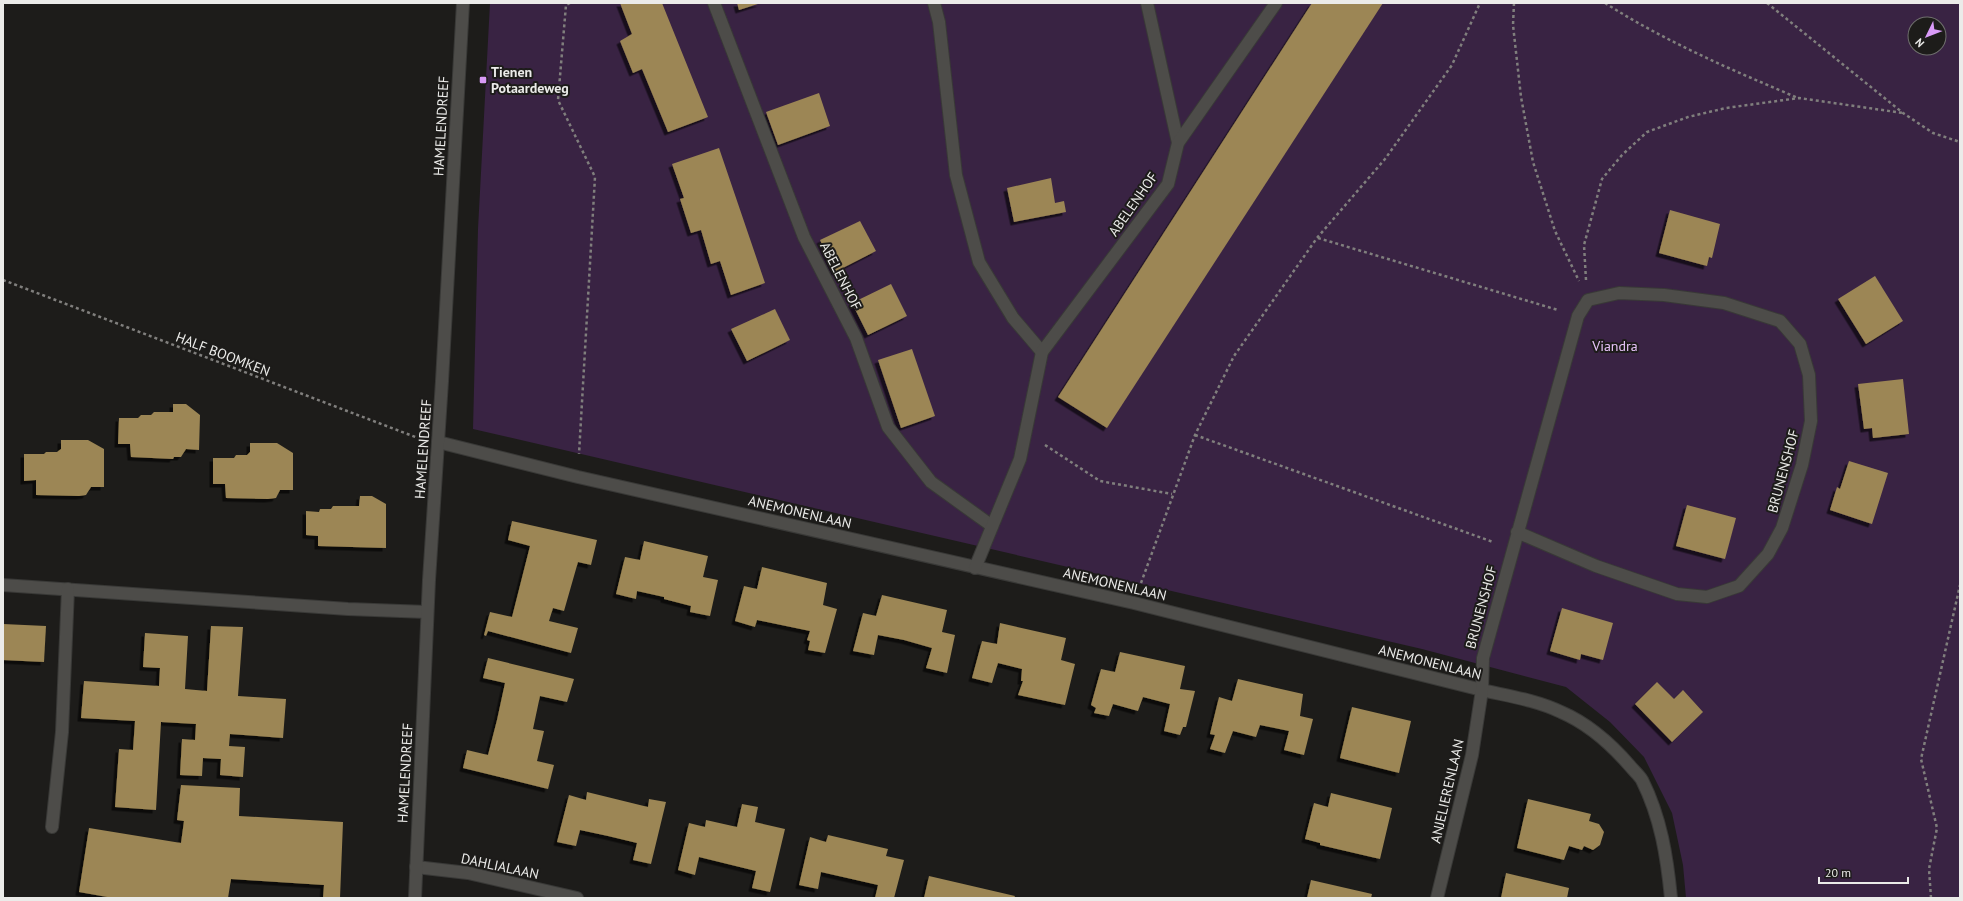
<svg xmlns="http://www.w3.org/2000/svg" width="1963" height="901" viewBox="0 0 1963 901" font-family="'PT Sans',sans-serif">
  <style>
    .green { fill: #392343; fill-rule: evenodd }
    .building { fill: #9c8654; filter: url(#shadow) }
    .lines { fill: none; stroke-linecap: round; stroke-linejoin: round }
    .minor-casing { stroke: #393937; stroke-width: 14 }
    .path { stroke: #807f7d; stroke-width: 2.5; stroke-dasharray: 3 3; stroke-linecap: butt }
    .minor { stroke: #4d4c49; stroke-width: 12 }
    .poi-dot { fill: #d99af7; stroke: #1d1c1a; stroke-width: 1.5 }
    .labels { text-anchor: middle; stroke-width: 4; stroke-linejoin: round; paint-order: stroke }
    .poi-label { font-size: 14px; font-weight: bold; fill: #ebebe9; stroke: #1d1c1a; text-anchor: start }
    .street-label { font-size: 14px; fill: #ebebe9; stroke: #1d1c1a }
    .park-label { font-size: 14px; fill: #e7c3f9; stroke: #1d1c1a }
  </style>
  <defs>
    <filter id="shadow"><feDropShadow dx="-3.5" dy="3.5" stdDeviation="0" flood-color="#0009"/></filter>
  </defs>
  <rect width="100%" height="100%" fill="#1d1c1a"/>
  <path class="green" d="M490,3h1470v895h-274l-3,-33 -11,-52 -28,-56 -34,-35 -44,-35 -144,-38 -949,-220 5,-200zM1915,24h24v24h-24z"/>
  <g class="building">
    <path d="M620,3h42l46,114 -40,15 -26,-63 -9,4 -13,-32 12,-7z"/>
    <path d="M737,3h24l-22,7z"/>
    <path d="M1312,3h71l-276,425 -49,-31z"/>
    <path d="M819,93l11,33 -52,19 -12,-33z"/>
    <path d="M719,148l46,135 -34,12 -11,-34 -9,3 -10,-34 -10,3 -11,-34 4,-1 -12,-34z"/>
    <path d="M1051,178l4,25 9,-2 2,11 -52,10 -7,-34z"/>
    <path d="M1670,210l50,14 -8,34 -3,-1 -2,9 -48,-13z"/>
    <path d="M860,221l16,30 -41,21 -15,-32z"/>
    <path d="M1875,276l28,45 -37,23 -28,-45z"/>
    <path d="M891,284l16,32 -39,19 -16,-32z"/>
    <path d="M775,309l15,31 -43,21 -16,-32z"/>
    <path d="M912,349l23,67 -34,12 -23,-68z"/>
    <path d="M1903,379l6,55 -36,4 -1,-10 -8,1 -6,-45z"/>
    <path d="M173,404h13l14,11 -1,35 -13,-1 -5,8h-7l-1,2 -42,-2 -1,-13h-12l1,-26h19l3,-3h10l3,-3h19z"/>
    <path d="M61,440h27l16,9v38h-13l-5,8 -7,1 -43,-1v-15l-12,1v-27h20l2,-2h11l4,-3z"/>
    <path d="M250,443h27l16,10v37h-13l-4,8 -8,1 -42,-1 -1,-14h-12v-26h21l2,-3h11l3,-3z"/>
    <path d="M1849,461l39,12 -16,51 -42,-14 7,-23 3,2z"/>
    <path d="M360,496h12l14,8v44l-68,-2v-10l-12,-1v-24l13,1 1,-3h11l2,-3h26z"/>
    <path d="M1687,505l49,13 -11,41 -49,-13z"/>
    <path d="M512,521l85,19 -6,25 -13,-3 -14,49 -11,-3 -4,13 29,7 -7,25 -83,-22 -2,5 -2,-1 6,-23 22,5 18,-71 -22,-6z"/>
    <path d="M644,541l64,15 -5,21 15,3 -8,36 -20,-4 1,-6 -27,-7v-2l-27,-6 -1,8 -20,-5 9,-37 15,3z"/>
    <path d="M762,567l65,16 -4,22 14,4 -12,44 -17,-3 2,-9 -3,-1 3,-9 -53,-11 -2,7 -20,-6 9,-35 13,3z"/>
    <path d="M882,595l65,15 -5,22 13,3 -8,38 -21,-5 6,-20 -28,-8 -26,-5 -4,20 -21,-4 10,-38 13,3z"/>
    <path d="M1562,608l51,15 -10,37 -22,-6 -1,6 -30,-9z"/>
    <path d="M1000,623l66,15 -5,22 14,4 -10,41 -47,-10 5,-14h-2l1,-12 -24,-6 -6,20 -20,-5 10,-37 15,3z"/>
    <path d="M3,624l43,2 -2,36 -41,-2z"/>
    <path d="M211,626l32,1 -5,69 48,3 -3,39 -53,-4 -1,12 16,1 -2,30 -23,-2 1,-16 -18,-1 -1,18 -22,-1 2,-36 13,1 1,-16 -35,-2 -5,88 -41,-3 4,-58 14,1 2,-29 -54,-3 3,-37 75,5 1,-18 -17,-1 2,-34 43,3 -3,53 22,2z"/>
    <path d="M1120,652l65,14 -5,23 15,2 -9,36h-3l-3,8 -16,-4 6,-27 -27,-7 -5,14 -25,-7 -4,12 -15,-3 2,-5 -5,-3 10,-36 14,3z"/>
    <path d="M488,658l86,21 -7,23 -27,-6 -7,33 11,2 -7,30 17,4 -6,24 -85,-21 4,-18 21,5 9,-35 8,-37 -22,-5z"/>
    <path d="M1238,679l65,15 -3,22 13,3 -9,36 -20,-5 5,-19 -29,-6 -4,12 -23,-6 -8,22 -15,-4 5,-14 -5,-1 9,-37 13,4z"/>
    <path d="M1657,682l17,17 9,-9 20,22 -31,30 -37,-38z"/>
    <path d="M1352,707l59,14 -12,52 -59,-15z"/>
    <path d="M181,785l59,3 -1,28 104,6 -3,76h-17l1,-13 -93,-6 -3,19h-115l-34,-6 10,-64 92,15 3,-22 -7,-1z"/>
    <path d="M587,792l61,15 1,-8 17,3 -15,62 -18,-4 4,-17 -29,-7 -28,-6 -4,16 -19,-4 12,-47 17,5z"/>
    <path d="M1331,793l61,15 -12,51 -60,-14v-2l-15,-4 9,-36 14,4z"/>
    <path d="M1528,799l63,15 -2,7 10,3 5,8 -4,13 -7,5 -9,-4 -2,4 -13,-4 -5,14 -47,-12z"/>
    <path d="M742,804l16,3 -3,15 30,7 -15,63 -18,-4 4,-17 -57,-14 -4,18 -17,-5 11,-47 16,4 1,-7 31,7z"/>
    <path d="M828,835l60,14 -2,7 18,4 -10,38h-19l3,-13 -57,-13 -3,17 -19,-4 11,-48 16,5z"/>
    <path d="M1506,873l63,15 -2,10h-66z"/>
    <path d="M929,876l86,20 -1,2h-90z"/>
    <path d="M1311,880l61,14 -1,4h-64z"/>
  </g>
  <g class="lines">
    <defs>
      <g id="minor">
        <path d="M714,3l90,234 52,101 32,89 43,55 61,44"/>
        <path d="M934,3l5,19 17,153 23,87 34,56 29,34"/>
        <path d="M1147,3l31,140"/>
        <path d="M438,442l140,35 556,126 348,87c26,6 54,10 79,22 28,12 50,32 69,54 4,5 9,9 12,14 19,38 25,77 29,118"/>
        <path d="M975,568l45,-109 22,-107 126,-168 10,-41 98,-140"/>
        <path d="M3,585l345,24 79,3"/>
        <path d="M52,827l10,-95 6,-143"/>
        <path d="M416,867l52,6 109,25"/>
        <path d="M415,898l14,-318 13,-199 21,-378"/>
        <path d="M1437,898l35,-143 10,-65 1,-32 95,-342 10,-16 31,-7 45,2 60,8 56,18 20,23 9,31 2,46 -9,44 -20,63 -14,26 -29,32 -32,11 -30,-3 -81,-28 -79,-34"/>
      </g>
    </defs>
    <use href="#minor" class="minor-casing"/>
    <g class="path">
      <path d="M570,3l-4,2 -8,95 37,77 -16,277"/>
      <path d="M1514,3l-1,22 8,72 12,65 22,69 24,50"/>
      <path d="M1605,3c61,39 127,67 193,95"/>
      <path d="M1767,3l136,110 30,20 27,9"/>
      <path d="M1318,238l240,72"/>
      <path d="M3,280l415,158"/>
      <path d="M1586,280l-2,-35 18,-66 20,-24 25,-23 41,-15 38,-9 73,-10 104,15"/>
      <path d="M1195,435l298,107"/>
      <path d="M1045,445l55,36 72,13"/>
      <path d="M1141,583l54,-148 39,-79 83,-118 68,-79 67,-94 28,-62"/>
      <path d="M1931,898l-2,-29 8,-41 -16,-69 39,-174"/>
    </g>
    <use href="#minor" class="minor"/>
  </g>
  <rect class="poi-dot" x="479" y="76" width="8" height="8" rx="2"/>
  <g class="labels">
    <g class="poi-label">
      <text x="491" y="77">Tienen<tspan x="491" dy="16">Potaardeweg</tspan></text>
    </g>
    <g class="street-label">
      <text transform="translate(441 126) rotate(-87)" y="5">HAMELENDREEF</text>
      <text transform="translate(1133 204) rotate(-55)" y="5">ABELENHOF</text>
      <text transform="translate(841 276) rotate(63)" y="5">ABELENHOF</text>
      <text transform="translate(223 354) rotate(21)" y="5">HALF BOOMKEN</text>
      <text transform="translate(423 449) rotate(-86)" y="5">HAMELENDREEF</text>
      <text transform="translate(1783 471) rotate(-75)" y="5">BRUNENSHOF</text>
      <text transform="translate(800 512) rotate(13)" y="5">ANEMONENLAAN</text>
      <text transform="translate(1115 584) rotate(13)" y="5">ANEMONENLAAN</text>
      <text transform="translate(1481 607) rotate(-75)" y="5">BRUNENSHOF</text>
      <text transform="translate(1430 662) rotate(14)" y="5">ANEMONENLAAN</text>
      <text transform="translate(405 773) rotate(-87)" y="5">HAMELENDREEF</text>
      <text transform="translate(1447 791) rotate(-77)" y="5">ANJELIERENLAAN</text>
      <text transform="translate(500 866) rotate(12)" y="5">DAHLIALAAN</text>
    </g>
    <g class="park-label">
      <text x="1615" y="351">Viandra</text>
    </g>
  </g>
  <rect width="1963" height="901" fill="none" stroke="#ebebe9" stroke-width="8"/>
  <g transform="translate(1927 36) rotate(227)"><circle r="19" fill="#1d1c1a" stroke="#6f6f6d"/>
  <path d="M0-3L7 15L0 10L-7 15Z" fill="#d99af7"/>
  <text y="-6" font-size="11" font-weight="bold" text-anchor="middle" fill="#ebebe9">N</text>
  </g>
  <path d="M1819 877v6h89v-6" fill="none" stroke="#ebebe9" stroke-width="2"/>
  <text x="1825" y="877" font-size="12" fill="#ebebe9" stroke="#1d1c1a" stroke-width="3" paint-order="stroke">20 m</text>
</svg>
